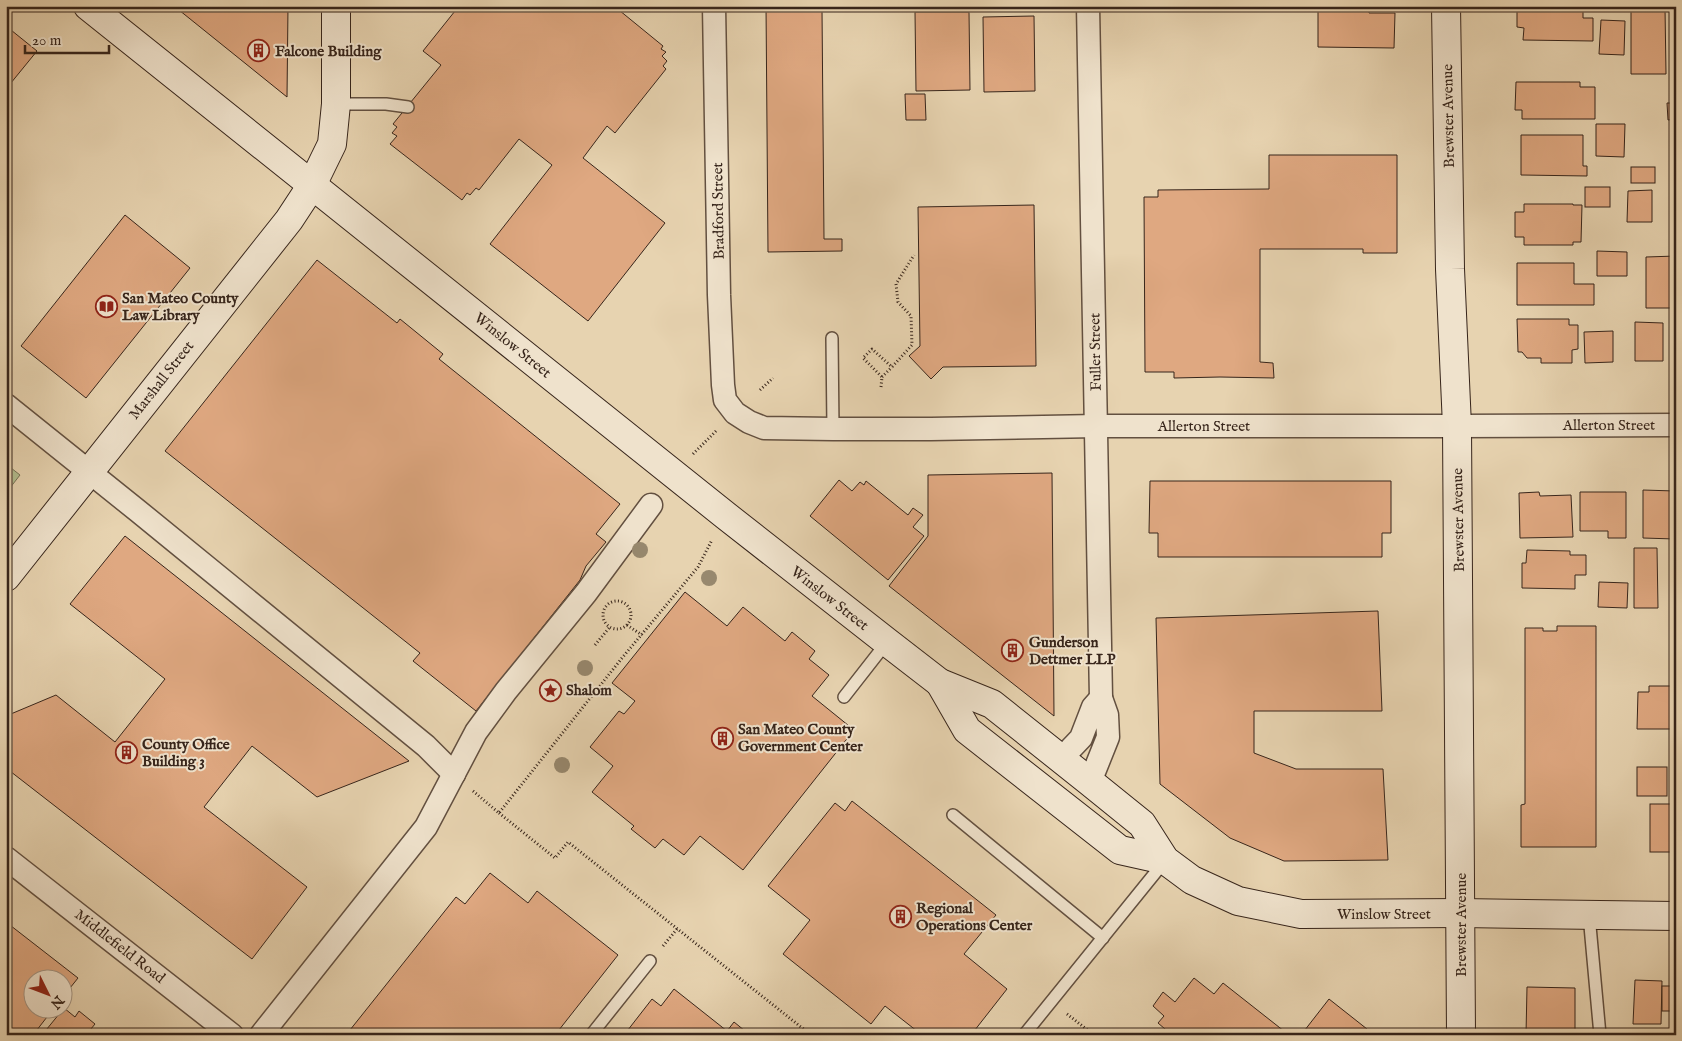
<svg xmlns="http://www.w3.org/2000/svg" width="1682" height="1041" viewBox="0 0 1682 1041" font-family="'IM FELL English',serif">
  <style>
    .green { fill: #b2bd8e; stroke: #747154 }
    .building { fill: #dfa881; stroke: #37251b }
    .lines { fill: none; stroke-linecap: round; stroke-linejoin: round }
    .lane-casing { stroke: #635040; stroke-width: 14 }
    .street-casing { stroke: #635040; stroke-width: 25 }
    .secondary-casing { stroke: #37251b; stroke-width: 30 }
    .path { stroke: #37251b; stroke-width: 3; stroke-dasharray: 1 2.5; stroke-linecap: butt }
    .lane { stroke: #efe2cc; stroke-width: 11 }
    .street { stroke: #efe2cc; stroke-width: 22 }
    .secondary { stroke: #efe2cc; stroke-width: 28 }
    .tree { fill: #97886e }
    .labels { text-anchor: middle; stroke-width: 4; stroke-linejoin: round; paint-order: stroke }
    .poi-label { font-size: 15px; font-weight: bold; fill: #37251b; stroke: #efe2cc; text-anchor: start }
    .street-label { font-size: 15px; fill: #37251b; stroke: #efe2cc }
  </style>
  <rect width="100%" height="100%" fill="#e7d3b0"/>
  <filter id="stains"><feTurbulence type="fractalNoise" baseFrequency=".004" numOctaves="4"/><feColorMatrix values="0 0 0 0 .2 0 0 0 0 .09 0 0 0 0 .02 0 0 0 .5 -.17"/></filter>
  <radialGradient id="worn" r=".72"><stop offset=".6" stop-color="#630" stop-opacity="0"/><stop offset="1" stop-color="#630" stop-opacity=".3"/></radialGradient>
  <path class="green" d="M6,464l14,11 -14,18z"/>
  <g class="building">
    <path d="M174,6h114l-1,91z"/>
    <path d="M459,6h155l49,40 -2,3 5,3 -4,4 5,5 -4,5 3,3 -51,64 -8,-7 -24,32 82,65 -77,98 -98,-77 62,-79 -33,-26 -40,51 -3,-2 -6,7 -3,-2 -5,7 -72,-56 7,-8 -5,-3 5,-6 -4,-3 48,-59 -18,-14z"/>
    <path d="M766,6h74l1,4h-19l2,229h18v12l-74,1z"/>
    <path d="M1318,6h51v7h26l-1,35 -76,-1z"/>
    <path d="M1526,6l57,1v11h10v23l-70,-1 1,-12 -7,-1v-19h9z"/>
    <path d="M1665,8l1,66h-35v-65z"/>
    <path d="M915,12h54l1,78 -54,1z"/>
    <path d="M1034,16l1,75 -51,1 -1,-75z"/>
    <path d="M1601,20l24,1 -1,34 -25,-1z"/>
    <path d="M6,26l31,25 -31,38z"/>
    <path d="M1516,82h64v5h15v32h-73v-9h-7z"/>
    <path d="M905,94h20l1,26h-20z"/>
    <path d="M1667,103h9v16l-8,1z"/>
    <path d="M1596,124h29l-1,33 -28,-1z"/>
    <path d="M1521,135h62v31h4v10l-66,-1z"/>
    <path d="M1269,155h128v98h-34v-4h-103v113l13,1 1,15 -54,-1 -46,1v-6h-29l-1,-175h14v-7l111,-1z"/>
    <rect x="1631" y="167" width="24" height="16"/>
    <rect x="1585" y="187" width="25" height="20"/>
    <path d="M1652,190v32h-25l1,-31z"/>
    <path d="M1524,204h49v1h9l-1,37h-8v3h-49v-8h-9v-25h9z"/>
    <path d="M1034,205l2,161 -93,1 -12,12 -22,-23 11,-10 -2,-139z"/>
    <path d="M125,215l65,53 -104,130 -65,-52z"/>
    <path d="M1597,251l30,1v24h-30z"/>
    <path d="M1676,256v52h-30v-51z"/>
    <path d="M317,260l80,63 3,-4 43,35 -4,5 181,145 -24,30 10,8 -20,24 -6,14 -104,131 -63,-50 7,-8 -255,-202z"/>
    <path d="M1517,263h57v21h20v21h-77z"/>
    <path d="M1517,319h52v6h9v24l-6,1v13h-31v-5h-14l-5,-6h-4z"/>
    <path d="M1635,322l28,1v38h-28z"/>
    <path d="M1673,322h3v38h-2z"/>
    <path d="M1613,331v31l-28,1 -1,-31z"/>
    <path d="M1052,473l2,243 -165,-130 39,-50v-61z"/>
    <path d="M839,480l13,11 8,-9 4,3 2,-4 42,34 5,-7 10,7 -10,12 11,9 -36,44 -78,-64z"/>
    <path d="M1150,481h241v52h-9v24h-224v-24h-9z"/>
    <path d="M1643,490l32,1v48l-32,-1z"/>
    <path d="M1539,492l1,4 31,-1 2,42 -53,1 -1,-45z"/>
    <path d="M1580,492h46v46h-18v-7h-28z"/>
    <path d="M125,536l284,225 -92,36 -65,-51 -48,61 103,80 -55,72 -246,-191v-52l50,-21 59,47 50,-63 -95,-75z"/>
    <path d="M1634,548h23l1,60h-24z"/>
    <path d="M1527,550l43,1v4h16v20h-11v14l-53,-1v-25h4z"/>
    <path d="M1599,582l29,1 -1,25 -29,-1z"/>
    <path d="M685,592l42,34 16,-19 42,34 7,-9 23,19 -6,8 20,16 -17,21 42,34 -111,140 -43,-34 -16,19 -21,-16 -8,9 -24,-19 3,-3 -42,-34 21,-26 -23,-19 29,-36 5,3 11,-13 -23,-18z"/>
    <path d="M1378,611l4,100h-128v42l42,16h87l5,91 -104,1 -54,-23 -70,-54 -4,-166z"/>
    <path d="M1557,626h39v221h-75v-42l4,-1v-176h18v3h14z"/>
    <path d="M1649,686h27v43h-39l1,-37h11z"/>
    <rect x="1637" y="767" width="30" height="29"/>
    <path d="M852,801l144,114 -32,39 43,35 -36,46h-49l-37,-29 -14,18 -88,-70 27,-34 -42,-34 67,-83 10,8z"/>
    <rect x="1650" y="804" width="26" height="48"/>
    <path d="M490,873l38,30 9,-12 81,64 -63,80h-209l110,-138 9,7z"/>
    <path d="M6,922l72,56 -16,20v-20h-30v30h22l-21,27h-27z"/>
    <path d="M1194,978l20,16 9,-11 66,52h-117l-14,-12 6,-7 -11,-10 10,-14 12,10z"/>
    <path d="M1635,980l27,1 -1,43h-28z"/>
    <rect x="1662" y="986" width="11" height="25"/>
    <path d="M1527,987l48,1v47h-49z"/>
    <path d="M674,989l53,42 7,-9 16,13h-126l28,-36 9,7z"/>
    <path d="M1329,999l38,30 -4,6h-62z"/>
    <path d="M64,1008l11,9 4,-6 16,13 -9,11h-44z"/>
  </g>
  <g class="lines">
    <defs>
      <g id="lane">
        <path d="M336,104h50l22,3"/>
        <path d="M832,338l1,91"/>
        <path d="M844,697l43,-55"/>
        <path d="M953,815l150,123"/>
        <path d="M1589,915l11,120"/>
        <path d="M591,1035l59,-74"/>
        <path d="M1024,1035l140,-173"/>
      </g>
      <g id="street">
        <path d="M714,6l5,289 4,90 2,15 10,13 14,9 15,6 69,1h98l166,-3h360l219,-1"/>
        <path d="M1088,6l13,692"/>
        <path d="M6,405l132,106 288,235 28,28"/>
        <path d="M1061,759l20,-21 12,-31 8,-9 6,17 1,22 -18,45"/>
        <path d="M6,858l226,177"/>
        <path d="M261,1035l165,-208 50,-95 30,-41 80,-98 65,-88"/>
      </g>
      <g id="secondary">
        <path d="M88,6l637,509 162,127 53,41 52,21 98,78 52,42 23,36 27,20 46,21 63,13 160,-1 215,3"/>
        <path d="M1446,6l4,263 7,157 4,609"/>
        <path d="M6,577l283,-357 23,-35 20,-41 4,-40v-98"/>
        <path d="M940,683l27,47 153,120 45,10"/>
      </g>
    </defs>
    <use href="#lane" class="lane-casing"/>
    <use href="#street" class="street-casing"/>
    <use href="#secondary" class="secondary-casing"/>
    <g class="path">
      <path d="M882,377l10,-10"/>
      <path d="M881,387l1,-10 -19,-19 9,-9 20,18 20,-22 -1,-29 -13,-14 -2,-18 18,-29"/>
      <path d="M760,390l13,-12"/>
      <path d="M693,454l24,-24"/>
      <circle cx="617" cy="615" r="14"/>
      <path d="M627,625l15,10"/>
      <path d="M595,645l14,-17"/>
      <path d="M473,791l26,22 123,-155 76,-91 14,-27"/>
      <path d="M499,813l56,45 13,-16 243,193"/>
      <path d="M663,946l14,-17"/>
      <path d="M1067,1014l27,21"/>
    </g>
    <use href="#lane" class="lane"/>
    <use href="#street" class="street"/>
    <use href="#secondary" class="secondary"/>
  </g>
  <g class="tree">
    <circle cx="640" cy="550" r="8"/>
    <circle cx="709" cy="578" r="8"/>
    <circle cx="585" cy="668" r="8"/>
    <circle cx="562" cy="765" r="8"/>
  </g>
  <defs>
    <symbol id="building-ring" viewBox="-11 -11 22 22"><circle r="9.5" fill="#efe2cc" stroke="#8f2418" stroke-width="1.5"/><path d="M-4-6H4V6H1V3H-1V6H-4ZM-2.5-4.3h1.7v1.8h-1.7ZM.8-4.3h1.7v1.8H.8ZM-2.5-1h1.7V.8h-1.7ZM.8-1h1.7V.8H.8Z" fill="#8f2418"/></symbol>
    <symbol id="library-ring" viewBox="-11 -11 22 22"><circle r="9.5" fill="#efe2cc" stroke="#8f2418" stroke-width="1.5"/><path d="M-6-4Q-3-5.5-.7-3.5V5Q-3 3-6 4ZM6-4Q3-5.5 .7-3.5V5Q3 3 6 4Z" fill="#8f2418"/></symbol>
    <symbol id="sight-ring" viewBox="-11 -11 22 22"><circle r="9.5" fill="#efe2cc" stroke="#8f2418" stroke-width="1.5"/><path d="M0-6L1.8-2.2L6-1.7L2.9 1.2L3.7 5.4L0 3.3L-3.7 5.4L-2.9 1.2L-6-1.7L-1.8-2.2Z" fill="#8f2418"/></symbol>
  </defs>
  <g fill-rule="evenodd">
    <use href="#building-ring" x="246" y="38" width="25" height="25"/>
    <use href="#library-ring" x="94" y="294" width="25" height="25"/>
    <use href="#building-ring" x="1000" y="638" width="25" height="25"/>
    <use href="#sight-ring" x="538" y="678" width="25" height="25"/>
    <use href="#building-ring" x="710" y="726" width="25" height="25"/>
    <use href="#building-ring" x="114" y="740" width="25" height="25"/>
    <use href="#building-ring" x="888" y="904" width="25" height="25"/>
  </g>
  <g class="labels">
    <g class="poi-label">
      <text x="275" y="56">Falcone Building</text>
      <text x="122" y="303">San Mateo County<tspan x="122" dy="17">Law Library</tspan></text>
      <text x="1029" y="647">Gunderson<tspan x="1029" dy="17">Dettmer LLP</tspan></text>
      <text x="566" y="695">Shalom</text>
      <text x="738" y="734">San Mateo County<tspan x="738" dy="17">Government Center</tspan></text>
      <text x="142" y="749">County Office<tspan x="142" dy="17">Building 3</tspan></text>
      <text x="916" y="913">Regional<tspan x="916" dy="17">Operations Center</tspan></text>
    </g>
    <g class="street-label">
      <text transform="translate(1448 116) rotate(-91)" y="5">Brewster Avenue</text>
      <text transform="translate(718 211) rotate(-91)" y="5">Bradford Street</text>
      <text transform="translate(513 345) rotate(39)" y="5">Winslow Street</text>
      <text transform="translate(1095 352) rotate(-91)" y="5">Fuller Street</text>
      <text transform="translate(161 380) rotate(-52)" y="5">Marshall Street</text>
      <text x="1609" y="430">Allerton Street</text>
      <text x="1204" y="431">Allerton Street</text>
      <text transform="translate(1458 520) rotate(-91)" y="5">Brewster Avenue</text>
      <text transform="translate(830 598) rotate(38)" y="5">Winslow Street</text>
      <text x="1384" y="919">Winslow Street</text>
      <text transform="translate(1461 925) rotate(-90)" y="5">Brewster Avenue</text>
      <text transform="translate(120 946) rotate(38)" y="5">Middlefield Road</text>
    </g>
  </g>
  <rect width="1682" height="1041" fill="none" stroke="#e7d3b0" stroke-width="25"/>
  <rect x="8" y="8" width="1667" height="1026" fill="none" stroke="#37251b" stroke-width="2.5"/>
  <rect x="12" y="12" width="1657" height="1016" fill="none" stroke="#37251b"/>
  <g transform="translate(48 994) rotate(132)"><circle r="24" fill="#efe2cc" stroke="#a59685"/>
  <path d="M0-4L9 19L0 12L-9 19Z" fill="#8f2418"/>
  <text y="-8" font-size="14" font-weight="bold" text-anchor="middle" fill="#37251b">N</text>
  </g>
  <path d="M25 45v8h84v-8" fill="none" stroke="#37251b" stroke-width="2.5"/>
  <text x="32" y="45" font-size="15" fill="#37251b" stroke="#efe2cc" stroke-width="4" paint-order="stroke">20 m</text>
  <rect width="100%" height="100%" filter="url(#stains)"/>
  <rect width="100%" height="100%" fill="url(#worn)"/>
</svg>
